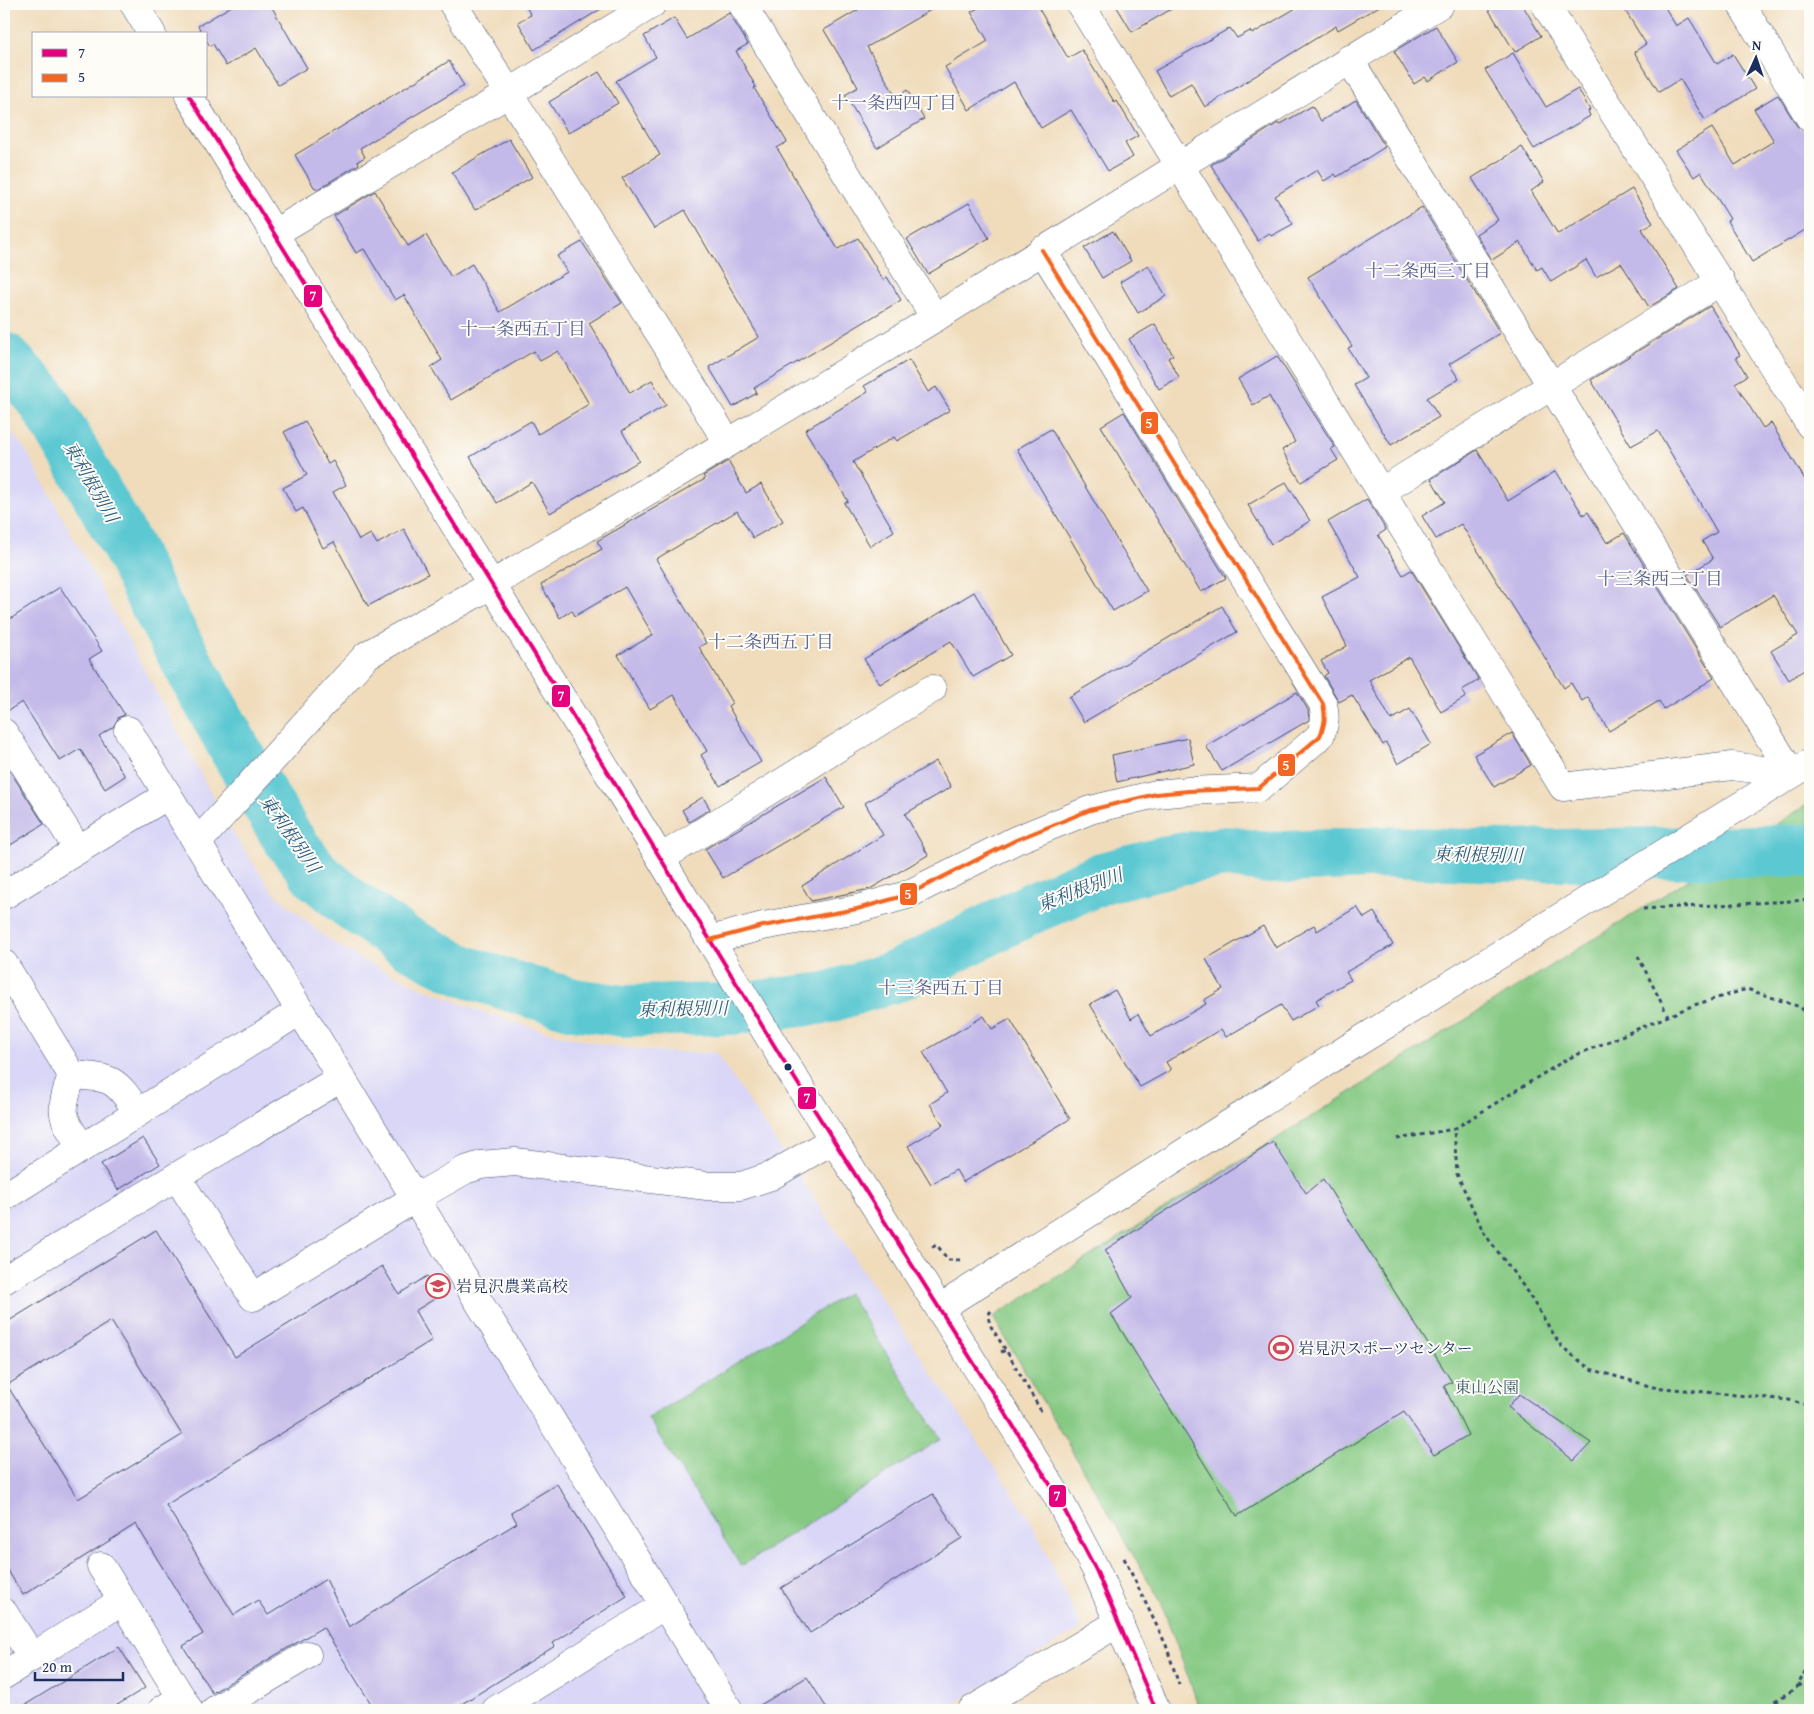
<svg xmlns="http://www.w3.org/2000/svg" width="1814" height="1714" viewBox="0 0 1814 1714" font-family="'Gentium Book Plus','Noto Serif JP',serif">
  <style>
    .built { fill: #d9d6f7 }
    .green { fill: #85c983; stroke: #507c70 }
    .lines { fill: none; stroke-linecap: round; stroke-linejoin: round }
    .river { stroke: #5bc8d2; stroke-width: 52 }
    .building { fill: #c4bae9; fill-rule: evenodd }
    .minor-casing { stroke: #3b496c; stroke-width: 29 }
    .path { stroke: #3b496c; stroke-width: 3; stroke-dasharray: 4 4; stroke-linecap: butt }
    .minor { stroke: #fff; stroke-width: 28 }
    .bus-1-casing { stroke: #fdfcf7; stroke-width: 8 }
    .bus-2-casing { stroke: #fdfcf7; stroke-width: 8 }
    .bus-1 { stroke: #e5007d; stroke-width: 4 }
    .bus-2 { stroke: #f26522; stroke-width: 4 }
    .bus-dot { fill: #1b2f5e; stroke: #fdfcf7; stroke-width: 2 }
    .labels { text-anchor: middle; stroke-width: 4; stroke-linejoin: round; paint-order: stroke }
    .poi-label { font-size: 16px; fill: #1b2f5e; stroke: #fdfcf7; text-anchor: start }
    .park-label { font-size: 16px; fill: #3b5d69; stroke: #fdfcf7 }
    .neighbourhood-label { font-size: 18px; fill: #56608f; stroke: #fdfcf7 }
    .water-label { font-size: 18px; font-style: italic; fill: #2e5d81; stroke: #fdfcf7 }
    .line-badge { stroke: #fdfcf7; stroke-width: 2 }
    .badge-label { font-size: 14px; text-anchor: middle; font-weight: bold; fill: #fff }
  </style>
  <rect width="100%" height="100%" fill="#fdfcf7"/>
  <filter id="ink" filterUnits="userSpaceOnUse"><feTurbulence type="fractalNoise" baseFrequency=".02" numOctaves="2"/><feDisplacementMap in="SourceGraphic" scale="10" xChannelSelector="R" yChannelSelector="G"/><feConvolveMatrix kernelMatrix="1 2 1 2 8 2 1 2 1" color-interpolation-filters="sRGB"/></filter>
  <filter id="wash" filterUnits="userSpaceOnUse"><feTurbulence type="fractalNoise" baseFrequency=".0096" numOctaves="4" result="noise"/><feDisplacementMap in="SourceGraphic" scale="20" xChannelSelector="R" yChannelSelector="G"/><feGaussianBlur stdDeviation="1.12" result="paint"/><feColorMatrix in="noise" values="0 0 0 0 0 0 0 0 0 0 0 0 0 0 0 0 0 1.4 0 .05"/><feComposite in="paint" operator="in"/></filter>
  <g filter="url(#wash)">
    <rect width="100%" height="100%" fill="#f0dcbb"/>
    <path class="built" d="M4,423l22,27 206,382 41,60 51,44 40,25 56,26 62,25 62,19 65,15 53,6 54,1 314,466 52,109 -139,82h-939z"/>
    <g class="green">
      <path d="M1810,803v907h-610l-39,-108 -168,-285z"/>
      <path d="M848,1293l93,146 -200,127 -93,-148z"/>
    </g>
    <g class="lines">
      <path class="river" d="M4,358l36,38 25,41 62,109 24,50 86,157 50,84 30,39 34,28 53,37 60,30 63,20 47,13 49,7 110,-2 93,-11 71,-22 137,-69 68,-29 77,-19 48,-7 42,6 118,-6 119,4 304,-6"/>
    </g>
    <g id="blocks">
      <g class="building">
        <path d="M235,4h35l37,64 -29,17 -22,-37 -30,18 -13,-22 -3,2 -4,-6v-6h-3l-5,-8z"/>
        <path d="M524,4h85l-75,46 -16,-28 13,-7z"/>
        <path d="M868,4h73l-74,43 29,50 11,-7 17,29 -47,29 -32,-53 13,-8 -34,-57z"/>
        <path d="M986,4h50l32,54 14,-8 33,53 2,-2 21,35 -13,7 8,14 -25,14 -37,-61 -30,18 -27,-46 -45,28 -24,-43 43,-26 -17,-29z"/>
        <path d="M1115,4h65l-48,28z"/>
        <path d="M1303,4h80l-45,26 -2,-4 -131,81 -14,-24 -22,13 -14,-25 75,-43 7,10 13,-7 2,3z"/>
        <path d="M1485,4h37l19,32 -26,16z"/>
        <path d="M1621,4h42l13,22 13,-8 28,46 16,-10 22,35 -50,31 -25,-41 -21,13 -25,-40 12,-8z"/>
        <path d="M729,13l19,31 -12,7 20,36 -2,1 33,54 -10,6 40,68 21,33 20,-11 25,42 4,-3 14,23 -147,88 3,5 -24,14 -24,-40 50,-30 -74,-127 -31,19 -32,-51 38,-23 -44,-74 40,-24 -12,-21 30,-18 13,21z"/>
        <path d="M1436,26l22,36 -30,19 -3,-4 -11,7 -20,-33z"/>
        <path d="M1513,53l33,54 32,-18 12,21 -2,1 2,5 -56,33 -49,-79z"/>
        <path d="M449,61l15,25 -104,62 5,9 -7,4 1,3 -41,25 -4,-2 -19,-32z"/>
        <path d="M599,72l19,31 -50,30 -19,-31z"/>
        <path d="M1778,95l19,31 13,8v93l-58,35 -25,-41 3,-2 -29,-47 -7,5 -18,-27 36,-22 23,37 39,-24 -20,-32z"/>
        <path d="M1356,100l29,47 -48,30 -2,-3 -11,7 -7,-11 -42,26 18,28 -22,12 -2,-3 -11,8 -47,-76 67,-42 1,2 33,-19 9,15z"/>
        <path d="M509,139l23,38 -57,33 -23,-38z"/>
        <path d="M1522,147l22,35 -13,9 27,43 74,-45 21,34 -11,6 37,60 -30,18 -28,-44 -25,14 -10,-17 -35,22 -9,-15 -5,3 -17,-28 -28,18 -16,-26 22,-14 -26,-42z"/>
        <path d="M375,191l33,55 18,-11 25,42 21,-13 28,48 67,-40 -10,-16 25,-14 40,61 -33,20 41,70 22,-13 14,25 -44,26 17,30 -89,52 -18,-31 -35,21 -27,-46 61,-36 7,13 51,-30 -31,-53 -18,10 -6,-10 -83,49 -20,-33 11,-7 -38,-65 -9,5 -31,-51 -8,4 -22,-37z"/>
        <path d="M969,203l20,35 -61,36 -21,-35z"/>
        <path d="M1422,207l78,126 -51,31 10,15 -32,19 12,19 -48,28 -37,-60 12,-7 -18,-30 4,-2 -44,-69z"/>
        <path d="M1113,231l18,30 -29,17 -18,-30z"/>
        <path d="M1148,265l18,31 -28,17 -18,-31z"/>
        <path d="M1710,306l30,49 -4,2 11,19 -12,7 28,45 8,-5 39,65v178l-21,14 -18,-29 27,-16 -25,-40 -53,32 -33,-52 26,-16 -11,-18 15,-9 -59,-101 -27,15 -40,-66z"/>
        <path d="M1155,324l18,31 -5,3 11,19 -20,12 -30,-50z"/>
        <path d="M1277,356l58,91 -4,2 7,11 -37,22 -19,-32 13,-8 -26,-46 -16,9 -15,-26z"/>
        <path d="M909,360l19,32 8,-5 14,23 -53,31 -3,-4 -41,25 41,69 -24,15 -26,-43 4,-2 -43,-71 63,-38 -4,-6z"/>
        <path d="M1124,412l102,166 -25,14 -100,-166z"/>
        <path d="M305,421l23,43 5,-3 13,24 -13,7 26,48 12,-6 6,10 27,-15 24,45 -60,32 -34,-64 -11,6 -20,-40 -7,4 -13,-24 24,-13 -23,-43z"/>
        <path d="M1051,429l96,162 -34,20 -96,-162z"/>
        <path d="M1477,450l31,51 48,-30 27,44 5,-3 19,31 17,-10 90,145 -50,31 -5,-8 -50,30 -21,-34 -6,4 -11,-18 -7,5 -103,-164 -25,15 -14,-23 23,-14 -14,-23z"/>
        <path d="M728,461l18,32 15,-9 22,37 -30,17 -16,-27 -81,48 50,84 -7,4 33,56 -4,3 33,56 -41,24 -19,-31 6,-4 -33,-56 -24,14 -32,-54 35,-20 -28,-48 -50,29 -3,-6 -12,8 -19,-33 61,-36 -5,-8 108,-62 -2,-3z"/>
        <path d="M1286,482l24,39 -39,23 -23,-39z"/>
        <path d="M1367,499l19,31 -8,5 25,40 8,-5 68,110 -17,10 4,7 -25,15 -32,-55 -40,23 22,40 19,-11 21,35 -33,20 -12,-21 -3,2 -31,-50 -13,7 -15,-26 4,-3 -7,-12 26,-15 -25,-49 38,-20 -32,-55z"/>
        <path d="M60,587l42,64 -13,8 36,56 -6,2 -6,10 -14,9 26,40 -20,13 -25,-40 -20,12 -38,-59 -18,11v-90z"/>
        <path d="M974,592l37,63 -38,22 -22,-36 -71,43 -16,-25z"/>
        <path d="M1222,606l15,26 -153,90 -15,-25z"/>
        <path d="M1297,692l11,18 1,10 -87,51 -16,-25z"/>
        <path d="M1512,733l19,32 -37,22 -20,-32z"/>
        <path d="M1188,738l6,26 -77,18 -5,-27z"/>
        <path d="M936,761l15,26 -46,27 23,41 -58,34 -59,12 -9,-15 81,-51 -18,-32z"/>
        <path d="M4,762l40,62 -40,25z"/>
        <path d="M826,777l18,30 -121,71 -18,-29z"/>
        <path d="M703,797l7,12 -21,13 -7,-12z"/>
        <path d="M1357,907l7,11 10,-6 19,33 -47,27 5,8 -35,20 3,5 -28,16 -10,-16 -55,32 -5,-8 -55,33 5,8 -31,17 -50,-83 25,-14 16,29 7,-5 13,22 55,-32 -2,-4 19,-11 -17,-30 57,-33 13,22 38,-23 3,6z"/>
        <path d="M984,1016l8,13 18,-10 60,100 -107,63 -7,-12 -25,14 -23,-38 35,-21 -13,-21 17,-11 -24,-41z"/>
        <path d="M143,1138l17,26 -42,26 -17,-26z"/>
        <path d="M1273,1142l33,51 17,-14 129,203 -8,4 24,49 -34,20 -30,-43 -167,104 -126,-202 21,-16 -27,-48z"/>
        <path d="M156,1230l79,127 147,-91 17,28 28,-18 12,20 -24,15 17,29 -266,165 68,110 24,-15 10,15 58,-36 23,48 168,-104 -6,-11 46,-28 70,112 -74,47 2,3 -103,64h-77l-52,-83 -111,66 -29,-47 20,-12 -67,-110 -113,71 -19,-31v-240zM111,1321l71,114 -104,64 -71,-114z"/>
        <path d="M1519,1394l72,49 -17,18 -66,-54z"/>
        <path d="M933,1494l29,44 -152,95 -29,-45z"/>
        <path d="M119,1647l26,41 -36,22h-92z"/>
        <path d="M807,1677l21,33h-76z"/>
      </g>
    </g>
  </g>
  <g filter="url(#ink)">
    <use href="#blocks" fill-opacity="0" stroke="#3b496c" stroke-width="1"/>
    <g class="lines">
      <defs>
        <g id="minor">
          <path d="M134,4l18,30"/>
          <path d="M742,4l193,314"/>
          <path d="M1080,4c159,262 324,521 483,783l169,-21 60,8"/>
          <path d="M1545,4l265,421"/>
          <path d="M1741,4l69,114"/>
          <path d="M1349,59l443,715"/>
          <path d="M189,96l436,704 155,255 276,439 40,76 60,140"/>
          <path d="M273,234l236,-141 143,-89"/>
          <path d="M728,443l207,-125 505,-314"/>
          <path d="M1382,491l339,-210"/>
          <path d="M128,730l601,980"/>
          <path d="M4,733l74,116"/>
          <path d="M197,843l170,-188 124,-70 237,-142 -275,-439"/>
          <path d="M661,858l271,-169"/>
          <path d="M4,895l164,-100"/>
          <path d="M710,940l53,-14 94,-17 50,-14 109,-55 74,-30 66,-16 33,-3 70,-3 61,-52c5,-12 6,-19 3,-32l-281,-454"/>
          <path d="M4,964l68,111"/>
          <path d="M72,1075c42,3 42,3 66,37"/>
          <path d="M72,1075c-13,39 -12,39 10,73"/>
          <path d="M177,1177l76,120 161,-98 51,-29 16,-5 34,-3 192,24h34l30,-10 62,-36"/>
          <path d="M4,1197l296,-186"/>
          <path d="M4,1280l337,-202"/>
          <path d="M940,1308l413,-263 457,-282"/>
          <path d="M101,1566l88,144"/>
          <path d="M4,1613l28,44 90,-56"/>
          <path d="M4,1675l28,-18"/>
          <path d="M162,1710l20,-12"/>
          <path d="M215,1710l92,-55"/>
          <path d="M496,1710l169,-105"/>
          <path d="M972,1710l148,-88"/>
        </g>
      </defs>
      <use href="#minor" class="minor-casing"/>
      <g class="path">
        <path d="M1643,909l167,-9"/>
        <path d="M1638,956l30,60"/>
        <path d="M1810,1016l-10,-9 -53,-18 -53,16 -127,54 -113,70 3,45 27,59 40,54 37,59 29,23 63,18 136,13 21,6"/>
        <path d="M1397,1139l57,-10"/>
        <path d="M932,1247l5,-2 11,15h12"/>
        <path d="M991,1311l-3,4 2,10 15,24"/>
        <path d="M1001,1352l5,-2 35,61"/>
        <path d="M1124,1558l42,87 13,40"/>
        <path d="M1798,1686l12,-4"/>
        <path d="M1762,1710l35,-23 13,-25"/>
      </g>
      <use href="#minor" class="minor"/>
      <defs>
        <path id="bus-1" d="M189,96l436,704 155,255 276,439 40,76 60,140"/>
        <path id="bus-2" d="M710,940l53,-14 94,-17 50,-14 109,-55 74,-30 66,-16 33,-3 70,-3 61,-52c5,-12 6,-19 3,-32l-281,-454"/>
      </defs>
      <use href="#bus-1" class="bus-1-casing"/>
      <use href="#bus-2" class="bus-2-casing"/>
      <use href="#bus-1" class="bus-1"/>
      <use href="#bus-2" class="bus-2"/>
    </g>
  </g>
  <defs>
    <symbol id="school-ring" viewBox="-11 -11 22 22"><circle r="9.5" fill="#fdfcf7" stroke="#d1495b" stroke-width="1.5"/><path d="M0-5L7-2L0 1L-7-2ZM-4 1L0 2.5L4 1V4Q0 6-4 4Z" fill="#d1495b"/></symbol>
    <symbol id="stadium-ring" viewBox="-11 -11 22 22"><circle r="9.5" fill="#fdfcf7" stroke="#d1495b" stroke-width="1.5"/><path d="M0-5a6.5 5 0 1 0 0 10a6.5 5 0 1 0 0-10ZM-3.5-1.8h7v3.6h-7Z" fill="#d1495b"/></symbol>
  </defs>
  <g fill-rule="evenodd">
    <use href="#school-ring" x="424" y="1272" width="28" height="28"/>
    <use href="#stadium-ring" x="1267" y="1334" width="28" height="28"/>
  </g>
  <circle class="bus-dot" cx="788" cy="1067" r="4.5"/>
  <g class="labels">
    <g class="poi-label">
      <text x="456" y="1292">岩見沢農業高校</text>
      <text x="1298" y="1354">岩見沢スポーツセンター</text>
    </g>
    <g class="park-label">
      <text x="1487" y="1393">東山公園</text>
    </g>
    <g class="neighbourhood-label">
      <text x="894" y="109">十一条西四丁目</text>
      <text x="1428" y="277">十二条西三丁目</text>
      <text x="523" y="335">十一条西五丁目</text>
      <text x="1660" y="585">十三条西三丁目</text>
      <text x="771" y="648">十二条西五丁目</text>
      <text x="941" y="994">十三条西五丁目</text>
    </g>
    <g class="water-label">
      <text transform="translate(91 482) rotate(60)" y="6">東利根別川</text>
      <text transform="translate(290 834) rotate(55)" y="6">東利根別川</text>
      <text transform="translate(1478 855) rotate(1)" y="6">東利根別川</text>
      <text transform="translate(1080 890) rotate(-21)" y="6">東利根別川</text>
      <text transform="translate(683 1009) rotate(-1)" y="6">東利根別川</text>
    </g>
  </g>
  <g class="line-badge">
    <rect x="303" y="284" width="20" height="24" rx="5" fill="#e5007d"/>
    <rect x="1140" y="411" width="19" height="24" rx="5" fill="#f26522"/>
    <rect x="551" y="684" width="20" height="24" rx="5" fill="#e5007d"/>
    <rect x="1277" y="753" width="19" height="24" rx="5" fill="#f26522"/>
    <rect x="899" y="882" width="19" height="24" rx="5" fill="#f26522"/>
    <rect x="797" y="1086" width="20" height="24" rx="5" fill="#e5007d"/>
    <rect x="1048" y="1484" width="19" height="24" rx="5" fill="#e5007d"/>
  </g>
  <g class="badge-label">
    <text x="313" y="301">7</text>
    <text x="1149" y="428">5</text>
    <text x="561" y="701">7</text>
    <text x="1286" y="770">5</text>
    <text x="908" y="899">5</text>
    <text x="807" y="1103">7</text>
    <text x="1057" y="1501">7</text>
  </g>
  <rect width="1814" height="1714" fill="none" stroke="#fdfcf7" stroke-width="20"/>
  <rect x="32" y="32" width="175" height="65" fill="#fdfcf7" stroke="#a3aaba"/>
  <rect x="42" y="49" width="25" height="8" fill="#e5007d" stroke="#a3aaba"/>
  <text x="78" y="58" font-size="15" fill="#1b2f5e">7</text>
  <rect x="42" y="74" width="25" height="8" fill="#f26522" stroke="#a3aaba"/>
  <text x="78" y="82" font-size="15" fill="#1b2f5e">5</text>
  <g transform="translate(1756 58) rotate(3)" stroke="#fdfcf7" stroke-width="4" paint-order="stroke">
  <path d="M0-4L9 19L0 12L-9 19Z" fill="#1b2f5e"/>
  <text y="-8" font-size="14" font-weight="bold" text-anchor="middle" fill="#1b2f5e">N</text>
  </g>
  <path d="M35 1672v8h88v-8" fill="none" stroke="#1b2f5e" stroke-width="2.5"/>
  <text x="42" y="1672" font-size="15" fill="#1b2f5e" stroke="#fdfcf7" stroke-width="4" paint-order="stroke">20 m</text>
</svg>
